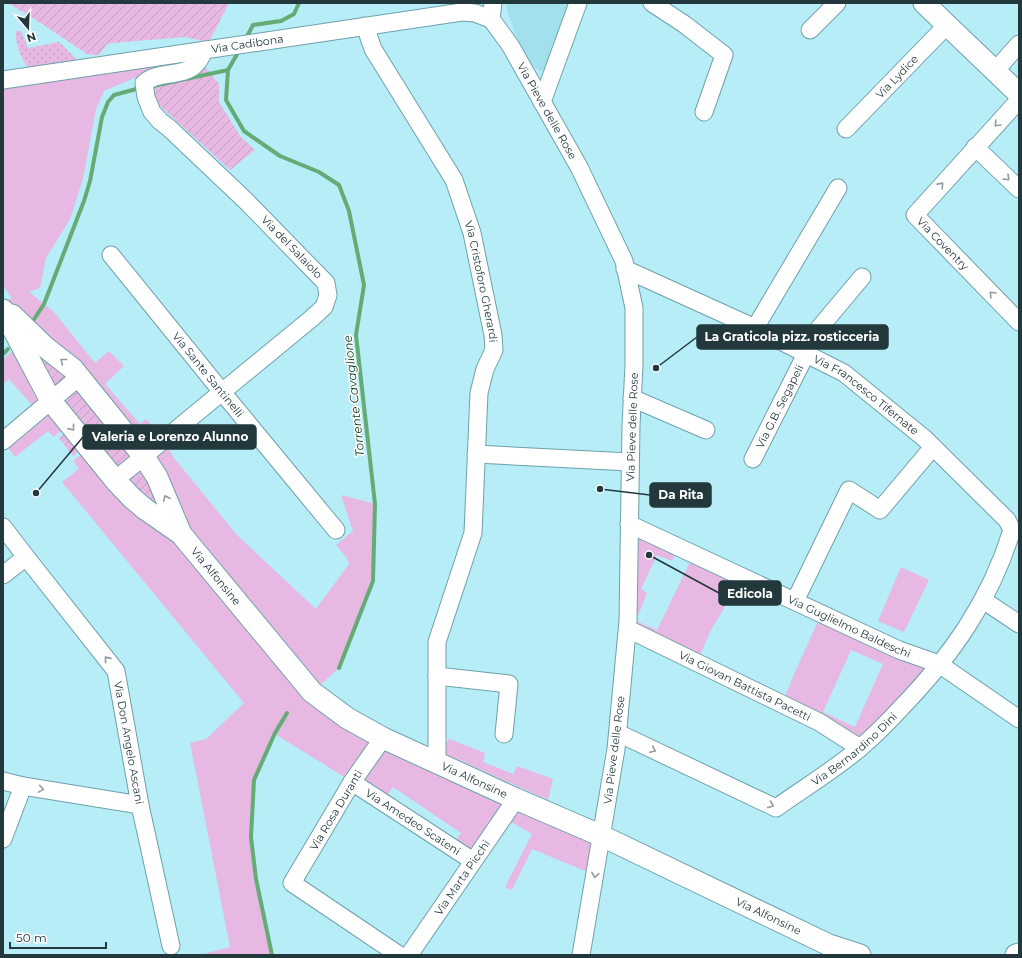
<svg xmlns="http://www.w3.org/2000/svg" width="1022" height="958" viewBox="0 0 1022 958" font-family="Montserrat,sans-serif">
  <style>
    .built { fill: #a2e1ec }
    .grass { fill: url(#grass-dots) }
    .park { fill: #e7b8e2; fill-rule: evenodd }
    .garden { fill: url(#garden-furrows) }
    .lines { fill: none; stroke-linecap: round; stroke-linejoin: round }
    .stream { stroke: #65ab75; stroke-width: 4 }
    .minor-casing { stroke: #6da1ab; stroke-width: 19 }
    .major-casing { stroke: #6da1ab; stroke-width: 23 }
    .minor { stroke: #fff; stroke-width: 17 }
    .major { stroke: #fff; stroke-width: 21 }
    .oneway { stroke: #909c9e }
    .labels { text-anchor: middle; stroke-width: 3; stroke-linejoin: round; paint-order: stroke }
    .street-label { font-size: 11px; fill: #22383c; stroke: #fff }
    .water-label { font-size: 12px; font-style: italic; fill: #003815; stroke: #fff }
    .leader { fill: none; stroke: #22383c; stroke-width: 1.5 }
    .callout-dot { fill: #22383c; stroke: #fff; stroke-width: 1.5 }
    .callout { fill: #22383c; stroke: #22383c; stroke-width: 1.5 }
    .callout-label { font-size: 12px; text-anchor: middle; font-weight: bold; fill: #fff }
  </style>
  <defs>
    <pattern id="grass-dots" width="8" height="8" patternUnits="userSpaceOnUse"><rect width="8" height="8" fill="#e7b8e2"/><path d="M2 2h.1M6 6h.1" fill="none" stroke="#c69fc3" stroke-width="1.8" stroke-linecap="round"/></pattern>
    <pattern id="garden-furrows" width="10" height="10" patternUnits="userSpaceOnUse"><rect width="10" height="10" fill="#e7b8e2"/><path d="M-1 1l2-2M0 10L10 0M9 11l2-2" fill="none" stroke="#c69fc3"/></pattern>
  </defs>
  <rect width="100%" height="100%" fill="#b7edf7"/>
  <path class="built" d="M506,3h66l-24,64 -5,3 -3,1 -8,-5 -16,-31 -9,-24z"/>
  <path class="grass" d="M16,31h5l7,17 31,-6 18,18 -48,9c-8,-11 -14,-24 -13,-38z"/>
  <g class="park">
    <path d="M189,60l1,3 -58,16 -28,12 -8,18 -13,70 -13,40 -24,39 -6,30 -11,4 24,19 42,52 14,-12 15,15 -19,18 35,40 6,-5 18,21 10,18 63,77 79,74 33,-45 -2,-6 -11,-13 17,-14 -12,-36 34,9 -2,77 -34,87 -27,24 290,144 -7,39 -63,-26 -20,41 -7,-3 27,-53 -29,-17 -30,44 -22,-13 10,-15 -68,-46 -10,14 -108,-67 -21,46 -3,57 5,42 16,76h-72l30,-8 -40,-204 16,-4 38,-36 -182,-221 17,-13 -6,-8 16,-13 -86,-147 9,-3 -9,-12v-200z"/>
    <path d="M21,344l49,81 -17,12 -5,-6 -33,26 -12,-16 35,-29 -29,-33 -6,5v-25z"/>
    <path d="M629,524l49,23 -6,14 -15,-6 -16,34 6,4 -11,28 21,9 37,-76 49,23 -32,53 -14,32 -69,-41z"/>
    <path d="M901,567l28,13 -25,52 -26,-11z"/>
    <path d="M819,619l120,45 -79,84 -78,-44 13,-32zM851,650l32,14 -28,63 -32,-15z"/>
    <path d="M449,739l36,14 -2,9 30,12 4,-8 36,13 -5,21 -91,-41 -3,3 -15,-8z"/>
  </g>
  <g class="garden">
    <path d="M8,3h221l-20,39 -24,-5 -73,6 -5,1 -8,11 -12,-1 -51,-34z"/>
    <path d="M205,67l14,17v18l21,34 15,14 -25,20 -73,-67 -5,-9v-9l46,-14z"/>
    <path d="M3,310l141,147 37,77 -66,-54z"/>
    <path d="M65,432l15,18 -7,6 -14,-18z"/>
  </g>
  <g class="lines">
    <g class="stream">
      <path d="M245,40l8,-15 28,-4 13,-7 5,-11"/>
      <path d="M240,49l-12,21 -2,30 18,31 36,25 39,16 20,13 10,26 15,74 -8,50 19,169 -2,77 -34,87"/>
      <path d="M153,86l75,-16"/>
      <path d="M33,321l11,-17 40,-103 6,-20 12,-64 6,-15 6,-7 26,-7"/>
      <path d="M3,354l5,-5"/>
      <path d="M272,955l-16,-76 -5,-42 3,-57 21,-47 12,-20"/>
    </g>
    <defs>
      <g id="minor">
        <path id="s1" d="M493,3l-2,16 19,26 69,122 45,94 10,47v57l-3,60 -3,196 -12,128 -35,206"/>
        <path d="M652,3l32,21 40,31 -20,57"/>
        <path id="s2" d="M365,26l8,23 81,131 18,53 21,102 1,15 -9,19 -6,24 -6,140 -36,109v120"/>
        <path d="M810,30l27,-27"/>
        <path d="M995,71l24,-27"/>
        <path id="s3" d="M3,80l459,-68 13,1 16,6"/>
        <path id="s4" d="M1019,100l-104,115 104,107"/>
        <path d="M542,102l36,-99"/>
        <path id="s5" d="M846,129l101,-104"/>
        <path d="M975,147l44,42"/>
        <path id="s6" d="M111,255l111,137 114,138"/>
        <path id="s7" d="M625,269l130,59 89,45 80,65 83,82 5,10"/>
        <path d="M755,328l83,-140"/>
        <path d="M800,351l62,-74"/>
        <path d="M632,398l74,32"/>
        <path d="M3,441l76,-64"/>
        <path d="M476,454l154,8"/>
        <path id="s8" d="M753,459l53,-105"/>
        <path d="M115,480l197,-162 12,-11 4,-12 -2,-12 -81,-83 -76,-72 -9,-7 -8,-9 -6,-15 -2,-14c14,-13 40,-5 52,-19 4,-4 6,-9 8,-14"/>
        <path id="s9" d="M629,524l270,126 40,14 80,55"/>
        <path id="s10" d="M3,527l23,30 90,114 24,134 31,141"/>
        <path d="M3,575l23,-18"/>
        <path d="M983,600l36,24"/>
        <path d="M795,601l54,-111 31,20 53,-63"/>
        <path id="s11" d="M628,629l191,93 41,26"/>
        <path d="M437,676l72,8 -5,50"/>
        <path id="s12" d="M618,733l158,75c28,-20 58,-38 84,-60 14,-12 28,-26 41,-40 51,-53 89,-107 111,-178"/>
        <path d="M383,738l-31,44 -60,101 107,72"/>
        <path d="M3,781l20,5 117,19"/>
        <path id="s13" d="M352,782l121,79"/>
        <path d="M3,839l20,-53"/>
        <path id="s14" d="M409,955l107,-156"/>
      </g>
      <g id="major">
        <path d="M924,3l95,91"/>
        <path id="s15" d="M3,310l48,91 64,79 17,18 13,11 36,25 131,158 35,26 36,20 133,61 86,37 227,109 31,10"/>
        <path d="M12,315l33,32 28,22 71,88 13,20 24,57"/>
        <path d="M1016,955l3,-1"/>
      </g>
    </defs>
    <use href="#minor" class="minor-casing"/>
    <use href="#major" class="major-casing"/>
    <use href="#minor" class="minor"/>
    <use href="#major" class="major"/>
  </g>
  <defs><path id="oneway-chevron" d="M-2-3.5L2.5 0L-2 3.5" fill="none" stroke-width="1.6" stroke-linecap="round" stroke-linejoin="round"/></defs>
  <g class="oneway">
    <use href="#oneway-chevron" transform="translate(997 124) rotate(133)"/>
    <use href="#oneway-chevron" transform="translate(1007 178) rotate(44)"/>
    <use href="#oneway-chevron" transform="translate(941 185) rotate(-48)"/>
    <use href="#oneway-chevron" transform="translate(992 294) rotate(-134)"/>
    <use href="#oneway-chevron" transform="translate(63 361) rotate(-142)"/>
    <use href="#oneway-chevron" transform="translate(72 428) rotate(51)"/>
    <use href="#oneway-chevron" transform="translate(166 498) rotate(-113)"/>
    <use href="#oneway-chevron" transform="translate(107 659) rotate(-129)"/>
    <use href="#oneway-chevron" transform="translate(653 750) rotate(25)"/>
    <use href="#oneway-chevron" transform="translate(41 789) rotate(9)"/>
    <use href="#oneway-chevron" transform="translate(771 805) rotate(23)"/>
    <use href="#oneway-chevron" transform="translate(595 875) rotate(100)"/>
  </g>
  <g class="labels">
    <g class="street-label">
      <text dy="4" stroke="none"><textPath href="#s3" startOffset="247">Via Cadibona</textPath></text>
      <text dy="4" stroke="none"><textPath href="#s5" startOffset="73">Via Lydice</textPath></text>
      <text dy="4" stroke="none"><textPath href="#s1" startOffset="124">Via Pieve delle Rose</textPath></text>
      <text dy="4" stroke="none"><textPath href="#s4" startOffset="195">Via Coventry</textPath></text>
      <text transform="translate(292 247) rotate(46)" y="4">Via del Salaiolo</text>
      <text dy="4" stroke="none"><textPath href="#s2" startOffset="284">Via Cristoforo Gherardi</textPath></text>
      <text dy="4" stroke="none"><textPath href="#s6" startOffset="154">Via Sante Santinelli</textPath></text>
      <text dy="4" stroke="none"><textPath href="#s7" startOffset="273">Via Francesco Tifernate</textPath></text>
      <text dy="4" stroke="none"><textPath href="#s8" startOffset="59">Via G.B. Segapeli</textPath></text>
      <text transform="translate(632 427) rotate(-88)" y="4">Via Pieve delle Rose</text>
      <text dy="4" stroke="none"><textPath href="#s15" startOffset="345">Via Alfonsine</textPath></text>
      <text dy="4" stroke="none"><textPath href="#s9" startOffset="243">Via Guglielmo Baldeschi</textPath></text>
      <text dy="4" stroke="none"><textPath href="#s11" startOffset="130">Via Giovan Battista Pacetti</textPath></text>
      <text dy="4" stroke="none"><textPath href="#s10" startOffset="256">Via Don Angelo Ascani</textPath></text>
      <text dy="4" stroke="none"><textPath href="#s12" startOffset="273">Via Bernardino Dini</textPath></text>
      <text transform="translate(614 750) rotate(-83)" y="4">Via Pieve delle Rose</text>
      <text dy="4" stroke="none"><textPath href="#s15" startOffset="681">Via Alfonsine</textPath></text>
      <text transform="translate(336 810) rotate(-59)" y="4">Via Rosa Duranti</text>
      <text dy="4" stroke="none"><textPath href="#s13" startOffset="73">Via Amedeo Scateni</textPath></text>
      <text dy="4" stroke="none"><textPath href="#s14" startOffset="94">Via Marta Picchi</textPath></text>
      <text dy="4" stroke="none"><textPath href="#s15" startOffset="1005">Via Alfonsine</textPath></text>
    </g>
    <g class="water-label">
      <text transform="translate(354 396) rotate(-96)" y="4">Torrente Cavaglione</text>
    </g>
  </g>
  <path class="leader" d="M656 368L697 337M36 493L83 437M600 489L650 495M649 555L719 593"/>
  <g class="callout-dot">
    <circle cx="656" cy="368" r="4"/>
    <circle cx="36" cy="493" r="4"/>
    <circle cx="600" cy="489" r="4"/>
    <circle cx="649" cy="555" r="4"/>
  </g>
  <g class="callout">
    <rect x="697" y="325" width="191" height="24" rx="4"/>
    <rect x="83" y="425" width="173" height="24" rx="4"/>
    <rect x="650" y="483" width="61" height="24" rx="4"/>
    <rect x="719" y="581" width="62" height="24" rx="4"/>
  </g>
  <g class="callout-label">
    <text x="792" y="341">La Graticola pizz. rosticceria</text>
    <text x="170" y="441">Valeria e Lorenzo Alunno</text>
    <text x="681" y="499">Da Rita</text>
    <text x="750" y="598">Edicola</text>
  </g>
  <rect width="1022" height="958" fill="none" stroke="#22383c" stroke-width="8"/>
  <g transform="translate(28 28) rotate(161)" stroke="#ffffff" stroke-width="3" paint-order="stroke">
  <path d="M0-3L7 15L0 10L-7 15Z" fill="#22383c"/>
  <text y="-6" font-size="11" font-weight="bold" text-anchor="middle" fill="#22383c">N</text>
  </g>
  <path d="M10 942v6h96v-6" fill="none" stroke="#22383c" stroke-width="2"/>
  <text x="16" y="942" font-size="12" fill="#22383c" stroke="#ffffff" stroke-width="3" paint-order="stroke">50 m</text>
</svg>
